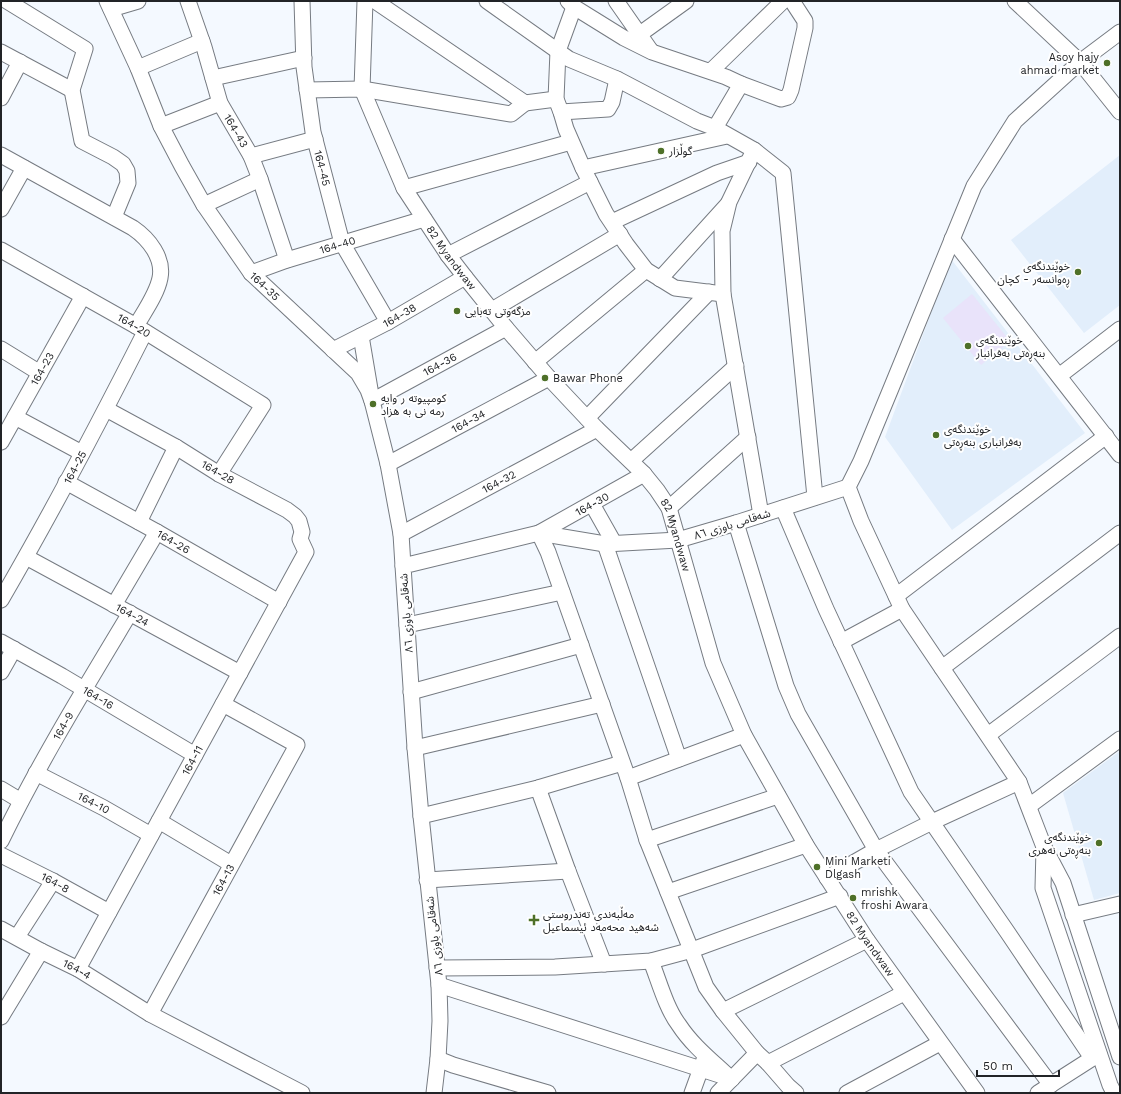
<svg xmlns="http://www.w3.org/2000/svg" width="1121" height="1094" viewBox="0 0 1121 1094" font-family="'Work Sans','Noto Sans Arabic',sans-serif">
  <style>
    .built { fill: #e2eefb }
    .green { fill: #e9e3fa }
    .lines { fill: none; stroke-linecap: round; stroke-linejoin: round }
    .minor-casing { stroke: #767b82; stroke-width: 17 }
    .minor { stroke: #fff; stroke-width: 15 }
    .poi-dot { fill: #4e7028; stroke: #fff; stroke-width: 1.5 }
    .labels { text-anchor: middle; stroke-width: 4; stroke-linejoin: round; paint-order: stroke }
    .poi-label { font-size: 11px; fill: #222427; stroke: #fff; text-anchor: start }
    .street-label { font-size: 11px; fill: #222427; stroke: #fff }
  </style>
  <rect width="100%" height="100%" fill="#f4f9ff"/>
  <g class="built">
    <path d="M1120,155v150l-36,28 -73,-93z"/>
    <path d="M951,259l134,174 -133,97 -67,-93z"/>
    <path d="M1120,751v142l-26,7 -31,-107z"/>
  </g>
  <path class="green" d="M972,294l38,47 -29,24 -38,-47z"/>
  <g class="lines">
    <defs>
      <g id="minor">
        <path d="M7,1l78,48 -13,41 10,51 31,16 10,7 4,7 1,12 -14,34"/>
        <path id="s1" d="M107,1l31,67 23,58 21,40 22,39 47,68 107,100 10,17 4,11 16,63 13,70 2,32"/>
        <path id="s2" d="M188,1l16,46 16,56 31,53 9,23 27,81"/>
        <path id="s3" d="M302,1l2,66 9,65 29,111 46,79"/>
        <path id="s4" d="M365,1l-3,88 42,99 44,67 17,22 41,51 43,50 48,51 47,45 13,16 12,18 44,155 31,72 62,110 61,95 110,153"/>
        <path d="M375,1l150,102 31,-4"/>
        <path d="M487,1l82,58 48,20 80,42 18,7 39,22 29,23 32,324"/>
        <path d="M568,1l6,6 50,31 28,14 74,25 15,7 40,15 7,-2 3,-7 14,-62v-7l-13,-20"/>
        <path d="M616,1l35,50"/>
        <path d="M1015,1l65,61 40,50"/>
        <path d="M574,7l-16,44 -2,48 5,13 5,17 17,39 23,46 20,30 20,26 29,18 48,6"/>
        <path d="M111,9l27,-8"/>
        <path d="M1120,32l-40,30 -65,59 -41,65 -82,200 -31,75 -13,26 13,34 41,88 117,173 25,65 19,36 57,174"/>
        <path d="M640,34l46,-33"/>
        <path d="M1,52l71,38"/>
        <path d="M138,68l64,-27"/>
        <path d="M711,71l72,-70"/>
        <path d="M213,78l91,-20"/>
        <path d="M307,90l55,-1 149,25 14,-11"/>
        <path d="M1,98l19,-36"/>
        <path d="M561,112l47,-3 4,-7 5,-23"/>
        <path d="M161,126l59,-23"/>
        <path d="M715,128l26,-44"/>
        <path d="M754,150l-25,52 -7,29 1,63 38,221"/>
        <path d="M1,155l132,73c16,11 31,30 27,50 -3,16 -16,34 -24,48"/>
        <path d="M251,156l64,-17"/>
        <path d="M583,168l144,-32"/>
        <path d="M404,188l167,-46"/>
        <path d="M204,205l56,-26"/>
        <path d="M1,209l23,-41"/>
        <path d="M612,222l105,-49 32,-11"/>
        <path d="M952,239l168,216"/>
        <path id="s5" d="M1,250l135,76 127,79 -44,69"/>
        <path d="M448,255l142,-73"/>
        <path id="s6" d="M251,273l36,-13 137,-41"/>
        <path d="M660,279l68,-75"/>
        <path d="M492,310l128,-76"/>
        <path id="s7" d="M361,336l11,65 134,-73"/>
        <path d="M1,349l39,24"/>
        <path id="s8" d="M333,350l55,-28 77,-45"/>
        <path d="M535,362l111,-92"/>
        <path d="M1059,376l61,-47"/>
        <path d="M15,417l67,36"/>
        <path d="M587,418l122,-126"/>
        <path id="s9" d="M1,442l82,-146"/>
        <path d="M631,461l105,-95"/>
        <path id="s10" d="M388,464l161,-86"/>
        <path d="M644,474l-105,59 9,19 80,226 19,62 59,147 17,24 34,42 11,10 20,23 8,7"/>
        <path id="s11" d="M66,482l91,50 122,70"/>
        <path d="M592,504l22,39"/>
        <path d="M669,508l79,-71"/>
        <path d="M783,508l43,101 85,183 97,141 84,125"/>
        <path d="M139,522l37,-75"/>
        <path d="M736,523l50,163 12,28 78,136 175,235"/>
        <path id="s12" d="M401,534l196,-105"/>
        <path d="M605,544l74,215"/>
        <path id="s13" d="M26,557l214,116"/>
        <path d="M896,596l210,-160"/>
        <path id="s14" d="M1,600c51,-88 98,-177 144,-268"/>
        <path d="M114,605l43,-73"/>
        <path d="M407,625l155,-33"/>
        <path id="s15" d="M1,642l61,34 133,79"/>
        <path d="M841,642l61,-33"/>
        <path d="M942,668l178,-135"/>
        <path d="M1,672l13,-23"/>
        <path d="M411,692l170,-47"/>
        <path d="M988,735l132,-99"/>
        <path d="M415,748l187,-44"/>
        <path id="s16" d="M36,773l68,35 47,27"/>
        <path d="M628,778l116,-43"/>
        <path d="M538,788l30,83 36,93"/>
        <path d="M1,789l20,12"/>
        <path d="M1029,806l91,-67"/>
        <path d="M421,816l117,-28 84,-25"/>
        <path d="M159,821l72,43"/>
        <path d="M647,840l131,-44"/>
        <path id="s17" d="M1,841c38,-78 84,-153 129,-228"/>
        <path d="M1044,848l-1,40 67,197 4,8"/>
        <path id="s18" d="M1,855l52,26 56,31"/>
        <path d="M827,878l49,-28 56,-28 87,-40"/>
        <path d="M427,880l141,-9"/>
        <path d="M668,892l138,-47"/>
        <path d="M1073,915l47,-11"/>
        <path id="s19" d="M1,929l40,22 37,18 72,45 152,79"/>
        <path d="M17,937l36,-56"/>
        <path d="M651,961c8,20 15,47 28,64 13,20 32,35 49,51"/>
        <path d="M437,968l118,-1 96,-6 41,-11 148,-54"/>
        <path id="s20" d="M78,969l228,-417 -6,-13 2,-7 -3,-11 -4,-5 -8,-6 -68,-36 -43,-27 -70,-38"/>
        <path d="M439,985l293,94"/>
        <path d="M723,1011l144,-71"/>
        <path id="s21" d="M150,1014l147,-269 -74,-41"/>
        <path d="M1,1017l40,-66"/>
        <path d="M438,1059l15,6 95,28"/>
        <path d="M768,1063l136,-70"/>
        <path d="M434,1093l4,-34 2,-38 -1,-36 -18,-169 -6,-68 -12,-182 136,-33 66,11 73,-4 58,-17 112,-36"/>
        <path d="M692,1093l12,-33"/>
        <path d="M718,1093l39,-40"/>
        <path d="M847,1093l93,-50"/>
        <path d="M1038,1093l61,-39"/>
      </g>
    </defs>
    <use href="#minor" class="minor-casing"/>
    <use href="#minor" class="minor"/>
  </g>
  <g class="poi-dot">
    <circle cx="1107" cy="63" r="4"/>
    <circle cx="661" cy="151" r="4"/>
    <circle cx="1078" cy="272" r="4"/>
    <circle cx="457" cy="311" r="4"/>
    <circle cx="968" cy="346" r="4"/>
    <circle cx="545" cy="378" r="4"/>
    <circle cx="373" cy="404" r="4"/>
    <circle cx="936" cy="435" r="4"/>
    <circle cx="1099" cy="843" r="4"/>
    <circle cx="817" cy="867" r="4"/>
    <circle cx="853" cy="898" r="4"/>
    <path d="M532 914h4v4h4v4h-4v4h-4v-4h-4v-4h4z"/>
  </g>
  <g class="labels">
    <g class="poi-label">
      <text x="1099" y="61" text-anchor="end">Asoy hajy<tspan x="1099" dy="13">ahmad market</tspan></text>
      <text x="669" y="155">گوڵزار</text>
      <text x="1070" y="270" text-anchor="end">خوێندنگەی<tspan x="1070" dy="13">ڕەوانسەر - کچان</tspan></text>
      <text x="465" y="315">مزگەوتی تەبایی</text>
      <text x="976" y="344">خوێندنگەی<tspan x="976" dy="13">بنەڕەتی بەفرانبار</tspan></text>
      <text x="553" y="382">Bawar Phone</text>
      <text x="381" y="402">کومپیوته ر وایه<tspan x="381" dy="13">رمه نی به هزاد</tspan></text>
      <text x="944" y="433">خوێندنگەی<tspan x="944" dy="13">بەفرانباری بنەڕەتی</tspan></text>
      <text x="1091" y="841" text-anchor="end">خوێندنگەی<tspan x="1091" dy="13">بنەڕەتی نەهری</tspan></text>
      <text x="825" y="865">Mini Marketi<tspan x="825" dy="13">Dlgash</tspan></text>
      <text x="861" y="896">mrishk<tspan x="861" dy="13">froshi Awara</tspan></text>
      <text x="543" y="918">مەڵبەندی تەندروستی<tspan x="543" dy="13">شەهید محەمەد ئیسماعیل</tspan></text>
    </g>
    <g class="street-label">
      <text dy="4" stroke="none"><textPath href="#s2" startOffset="139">164-43</textPath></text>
      <text dy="4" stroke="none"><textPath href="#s3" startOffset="169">164-45</textPath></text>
      <text dy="4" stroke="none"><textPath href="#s6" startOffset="91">164-40</textPath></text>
      <text dy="4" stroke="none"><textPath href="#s4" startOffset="280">82 Myandwaw</textPath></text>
      <text dy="4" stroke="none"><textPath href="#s1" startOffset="328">164-35</textPath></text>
      <text dy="4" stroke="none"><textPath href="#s8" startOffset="75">164-38</textPath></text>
      <text dy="4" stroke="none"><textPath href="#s5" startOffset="153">164-20</textPath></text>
      <text dy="4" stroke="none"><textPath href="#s7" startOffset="143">164-36</textPath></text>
      <text dy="4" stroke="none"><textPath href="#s9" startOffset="84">164-23</textPath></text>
      <text dy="4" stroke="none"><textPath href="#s10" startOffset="91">164-34</textPath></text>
      <text dy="4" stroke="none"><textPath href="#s14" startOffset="152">164-25</textPath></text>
      <text transform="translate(218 472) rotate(30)" y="4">164-28</text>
      <text dy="4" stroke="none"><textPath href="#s12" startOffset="111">164-32</textPath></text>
      <text transform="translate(592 504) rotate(-29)" y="4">164-30</text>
      <text transform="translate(732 524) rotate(-17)" y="4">شەقامی باوزی ٨٦</text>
      <text dy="4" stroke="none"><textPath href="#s4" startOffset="640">82 Myandwaw</textPath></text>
      <text dy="4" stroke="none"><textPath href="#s11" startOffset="123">164-26</textPath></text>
      <text transform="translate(406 613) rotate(-94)" y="4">شەقامی باوزی ٨٦</text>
      <text dy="4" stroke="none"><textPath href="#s13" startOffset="121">164-24</textPath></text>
      <text dy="4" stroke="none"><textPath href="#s15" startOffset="112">164-16</textPath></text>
      <text dy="4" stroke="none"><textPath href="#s17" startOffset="131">164-9</textPath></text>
      <text dy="4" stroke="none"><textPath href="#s20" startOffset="238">164-11</textPath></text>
      <text dy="4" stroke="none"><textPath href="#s16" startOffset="65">164-10</textPath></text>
      <text dy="4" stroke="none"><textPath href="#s21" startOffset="153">164-13</textPath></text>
      <text dy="4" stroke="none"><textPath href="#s18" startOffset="61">164-8</textPath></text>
      <text transform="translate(434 936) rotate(-97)" y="4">شەقامی باوزی ٨٦</text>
      <text dy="4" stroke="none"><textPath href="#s4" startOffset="1096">82 Myandwaw</textPath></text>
      <text dy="4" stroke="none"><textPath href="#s19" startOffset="86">164-4</textPath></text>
    </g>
  </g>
  <rect width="1121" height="1094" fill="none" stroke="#222427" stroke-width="4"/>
  <path d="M977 1070v6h82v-6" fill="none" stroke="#222427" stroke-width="2"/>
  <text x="983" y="1070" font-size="12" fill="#222427" stroke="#ffffff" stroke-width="3" paint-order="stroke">50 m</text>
</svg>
